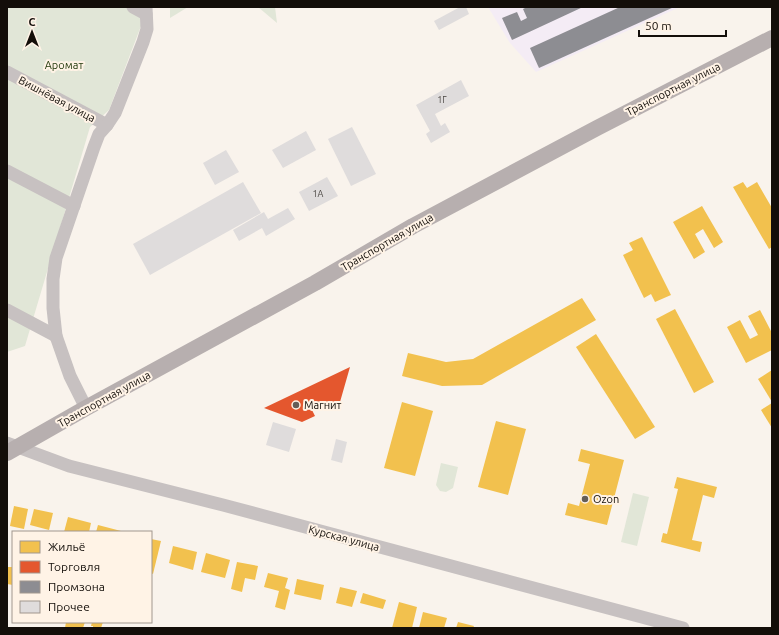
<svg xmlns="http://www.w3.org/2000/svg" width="779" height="635" viewBox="0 0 779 635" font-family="Ubuntu,sans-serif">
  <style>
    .industrial { fill: #f4ecf5 }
    .green { fill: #e1e6d7 }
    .homes { fill: #f2c14e }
    .shops { fill: #e4572e }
    .industry { fill: #8d8d92 }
    .building { fill: #dfdcdc }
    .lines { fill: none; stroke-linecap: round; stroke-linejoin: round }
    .minor { stroke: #c7c1c1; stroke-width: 13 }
    .major { stroke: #b7afaf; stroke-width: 16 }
    .poi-dot { fill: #645e58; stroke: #fff3e6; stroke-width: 1.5 }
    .labels { text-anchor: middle; stroke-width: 4; stroke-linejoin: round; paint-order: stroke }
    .number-label { font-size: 9px; fill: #484440 }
    .park-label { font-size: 11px; fill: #253b0e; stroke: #fff3e6 }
    .street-label { font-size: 11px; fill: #130e09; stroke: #fff3e6 }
    .poi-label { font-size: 11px; fill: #130e09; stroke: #fff3e6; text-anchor: start }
  </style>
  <rect width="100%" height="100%" fill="#f9f3ec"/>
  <path class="industrial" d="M488,7h192l-144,65 -26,-29z"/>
  <g class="green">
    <path d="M7,7h132l2,19 -32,84 -19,17 -65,219 -18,6z"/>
    <path d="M170,7h18l-18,11z"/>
    <path d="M258,7h17l2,16z"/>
    <path d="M441,463l17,4 -5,21 -7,4 -6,-1 -4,-6z"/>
    <path d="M633,493l16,4 -12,49 -16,-4z"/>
  </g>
  <g class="homes">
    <path d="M743,182l4,6 10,-6 15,26v39l-3,2 -36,-62z"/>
    <path d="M702,206l21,36 -9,6 -11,-19 -8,5 10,18 -11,7 -21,-37z"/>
    <path d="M642,237l29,58 -16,7 -4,-8 -7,4 -21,-43 10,-5 -4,-7z"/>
    <path d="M582,298l14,22 -114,65 -40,1 -40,-10 6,-23 38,9 27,-3z"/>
    <path d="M675,309l39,73 -20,11 -38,-74z"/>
    <path d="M760,310l12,23v17l-26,13 -19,-36 13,-7 10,19 8,-4 -10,-19z"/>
    <path d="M596,334l59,93 -20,12 -59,-92z"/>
    <path d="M772,370v32l-14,-23z"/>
    <path d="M402,402l31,9 -18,65 -31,-8z"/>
    <path d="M772,403v25l-11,-18z"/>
    <path d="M496,421l30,8 -18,66 -30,-8z"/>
    <path d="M581,449l43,11 -17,65 -42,-10 3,-12 11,3 11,-42 -12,-3z"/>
    <path d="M677,477l40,10 -3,11 -11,-3 -11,45 10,2 -2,10 -39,-10 2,-9 4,1 11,-45 -4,-1z"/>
    <path d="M14,506l14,3 -4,20 -14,-3z"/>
    <path d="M34,509l19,4 -4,17 -19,-5z"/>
    <path d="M68,517l23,6 -2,9h-25z"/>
    <path d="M98,525l23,6v1h-25z"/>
    <path d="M151,539l10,2 -8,33 -2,-1z"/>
    <path d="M173,546l24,6 -4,18 -24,-7z"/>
    <path d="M206,553l24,7 -5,18 -24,-6z"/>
    <path d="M237,562l21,4 -3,14 -10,-2 -3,14 -11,-3z"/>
    <path d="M7,567h6v18l-6,-1z"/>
    <path d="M268,573l20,5 -3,10 5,2 -5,20 -10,-3 4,-16 -15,-4z"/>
    <path d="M297,579l27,6 -3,15 -27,-6z"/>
    <path d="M340,587l17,4 -5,16 -16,-4z"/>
    <path d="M363,593l23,7 -3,9 -23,-6z"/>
    <path d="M399,602l18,5 -5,21h-20z"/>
    <path d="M423,612l24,6 -3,10h-25z"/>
    <path d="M66,622h19l-2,6h-18z"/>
    <path d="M92,622h11l-2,6h-8v-2h-2z"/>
    <path d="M458,622l16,4 -1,2h-17z"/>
  </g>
  <path class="shops" d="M350,367l-10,35 -8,4 -2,-5 -18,9 3,6 -13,6 -38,-14z"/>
  <g class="industry">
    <path d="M527,7h56l-71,33 -10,-22 15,-6 4,9 6,-3 -4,-9z"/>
    <path d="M620,7h54l-135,61 -9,-20z"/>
  </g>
  <g class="building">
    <path d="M460,7h6l3,7 -30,16 -5,-9z"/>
    <path d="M461,80l8,16 -34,18 6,12 4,-3 5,9 -19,11 -5,-9 4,-3 -14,-26z"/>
    <path d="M352,127l24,47 -25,12 -23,-47z"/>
    <path d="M306,131l10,19 -33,18 -11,-18z"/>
    <path d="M226,150l13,22 -24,13 -12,-22z"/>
    <path d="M327,177l11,19 -29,15 -10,-19z"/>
    <path d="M243,182l18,31 -111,62 -17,-31z"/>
    <path d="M288,208l7,11 -29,17 -4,-8 -23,13 -6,-11 31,-18 4,7z"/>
    <path d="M273,422l23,7 -7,23 -23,-7z"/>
    <path d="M336,439l11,3 -5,21 -11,-3z"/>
  </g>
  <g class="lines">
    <g class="minor">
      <path d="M133,7l13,7"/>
      <path d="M7,72l100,53"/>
      <path d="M7,171l67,35"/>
      <path d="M7,310l49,26"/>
      <path d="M86,408l-16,-32 -14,-40 -3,-28v-29l3,-21 38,-111 5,-13 8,-9 8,-12 28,-71 4,-13 -1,-22"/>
      <path d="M7,443l62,23 154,39 460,123"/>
    </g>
    <path class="major" d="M7,453l79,-45 229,-125 98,-57 184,-98 175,-90"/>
  </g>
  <g class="poi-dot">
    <circle cx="296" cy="405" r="4"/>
    <circle cx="585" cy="499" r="4"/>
  </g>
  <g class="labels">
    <g class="number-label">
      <text x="442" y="103">1Г</text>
      <text x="318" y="197">1А</text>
    </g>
    <g class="park-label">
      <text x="64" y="69">Аромат</text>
    </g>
    <g class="street-label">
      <text transform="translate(673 89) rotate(-27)" y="4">Транспортная улица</text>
      <text transform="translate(57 99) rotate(28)" y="4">Вишнёвая улица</text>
      <text transform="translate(387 242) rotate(-30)" y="4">Транспортная улица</text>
      <text transform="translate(104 399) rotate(-29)" y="4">Транспортная улица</text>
      <text transform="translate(344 538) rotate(15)" y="4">Курская улица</text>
    </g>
    <g class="poi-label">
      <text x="304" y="409">Магнит</text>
      <text x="593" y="503">Ozon</text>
    </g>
  </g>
  <rect width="779" height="635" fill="none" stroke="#130e09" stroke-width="16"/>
  <rect x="12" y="531" width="140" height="92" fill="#fff3e6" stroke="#a1978e"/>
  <rect x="20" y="541" width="20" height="12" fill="#f2c14e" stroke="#a1978e"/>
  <text x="48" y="551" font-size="12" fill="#130e09">Жильё</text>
  <rect x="20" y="561" width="20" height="12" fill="#e4572e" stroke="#a1978e"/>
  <text x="48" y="571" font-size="12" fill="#130e09">Торговля</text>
  <rect x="20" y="581" width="20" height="12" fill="#8d8d92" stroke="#a1978e"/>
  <text x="48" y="591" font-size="12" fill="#130e09">Промзона</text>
  <rect x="20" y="601" width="20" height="12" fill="#dfdcdc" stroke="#a1978e"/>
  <text x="48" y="611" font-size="12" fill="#130e09">Прочее</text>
  <g transform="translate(32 32)" stroke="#fff3e6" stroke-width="3" paint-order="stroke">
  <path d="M0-3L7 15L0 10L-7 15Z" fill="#130e09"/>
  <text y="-6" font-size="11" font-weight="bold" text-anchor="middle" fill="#130e09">С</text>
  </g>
  <path d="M639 30v6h87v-6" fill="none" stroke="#130e09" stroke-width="2"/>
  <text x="645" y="30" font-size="12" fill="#130e09" stroke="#fff3e6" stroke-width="3" paint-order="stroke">50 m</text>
</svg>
